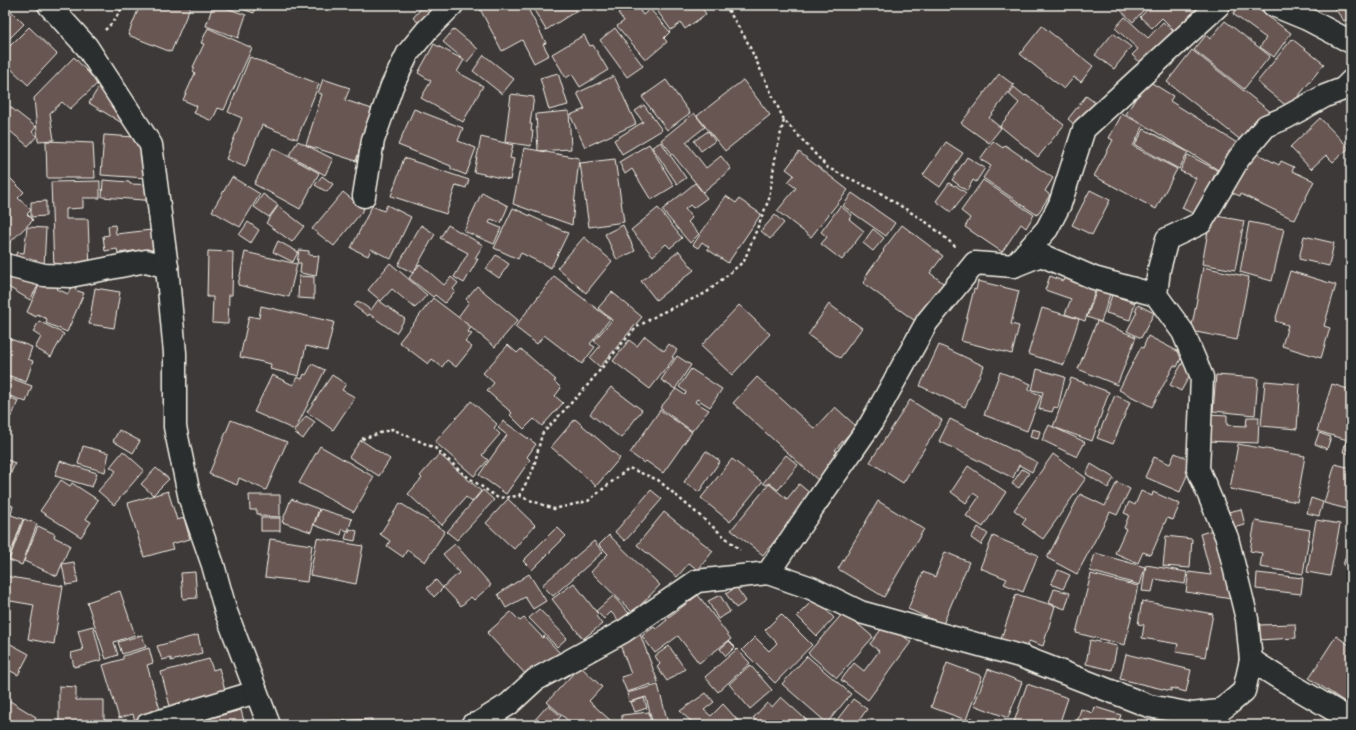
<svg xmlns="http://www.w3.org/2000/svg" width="1356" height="730" viewBox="0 0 1356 730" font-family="Pangolin,sans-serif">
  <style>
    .building { fill: #685652; stroke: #f4f1e8 }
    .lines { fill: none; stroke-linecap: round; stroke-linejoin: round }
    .street-casing { stroke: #f4f1e8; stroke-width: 25 }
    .secondary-casing { stroke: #f4f1e8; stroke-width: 25 }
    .path { stroke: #f4f1e8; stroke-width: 2.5; stroke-dasharray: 3 3; stroke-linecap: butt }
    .street { stroke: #2a2d2e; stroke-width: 22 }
    .secondary { stroke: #2a2d2e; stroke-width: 22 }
  </style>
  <rect width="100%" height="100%" fill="#3d3939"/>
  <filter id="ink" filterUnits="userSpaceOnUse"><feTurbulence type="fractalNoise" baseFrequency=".025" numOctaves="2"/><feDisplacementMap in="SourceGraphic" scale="8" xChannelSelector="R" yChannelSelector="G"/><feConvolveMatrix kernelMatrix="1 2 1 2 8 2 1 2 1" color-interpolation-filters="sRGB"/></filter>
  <g filter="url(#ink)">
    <g class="building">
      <path d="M5,5h6l-6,7z"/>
      <path d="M140,5h51l-20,47 -43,-17z"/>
      <path d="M213,5h5l28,10 -8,23 -32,-12z"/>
      <path d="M231,5h25l-2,8z"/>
      <path d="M424,5h21l-20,23 -12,-10z"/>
      <path d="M488,5h38l20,38 -3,1 6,11 -15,8 -12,-23 -20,11 -22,-42z"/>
      <path d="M531,5h42l3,6 -30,19z"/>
      <path d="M599,5h9l-7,4z"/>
      <path d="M628,5h21l-1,2 -2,-2 -6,6 3,4 7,-6 20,23 -6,6 3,4 -21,18 -29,-34 7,-5 -6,-8z"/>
      <path d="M653,5h47l6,9 -21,15 -4,-6 -10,7z"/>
      <path d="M1115,5h33l-15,17z"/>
      <path d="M1152,5h55l-29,29 -16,-16 -10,10 -12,-11z"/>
      <path d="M1240,5h12l39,28 -17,24 -14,-10 6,-9 -33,-24z"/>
      <path d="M1332,5h19v11l-7,5z"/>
      <path d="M10,10l14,14 -17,17 -2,-2v-24z"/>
      <path d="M1125,17l23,21 15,-16 12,11 -31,33 -12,-11 6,-6 -23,-21z"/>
      <path d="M1225,21l45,35 -26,33 -50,-39 12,-15 4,4z"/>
      <path d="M1042,26l51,40 -12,16 -7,-5 -10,12 -44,-35z"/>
      <path d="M29,27l28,27 -29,31 -23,-22v-12z"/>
      <path d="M208,28l44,20 -28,62 -6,-2 -6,13 -18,-8 3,-7 -14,-6 12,-27 -2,-2 2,-3 -2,-1 11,-23 -3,-1z"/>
      <path d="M615,28l28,38 -16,11 -27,-37z"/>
      <path d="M454,29l24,20 -11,13 -24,-20z"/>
      <path d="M1113,33l18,14 -17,22 -19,-14z"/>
      <path d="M584,35l6,11 3,-1 15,25 -28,17 -8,-13 -6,4 -14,-24z"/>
      <path d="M1292,39l32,25 -35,44 -32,-26z"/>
      <path d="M434,44l30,16 -7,12 26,14 -20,36 -42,-24 10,-17 -13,-8z"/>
      <path d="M1192,50l80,63 -25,32 -80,-63z"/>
      <path d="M484,55l30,24 -12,15 -29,-23z"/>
      <path d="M74,57l24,26 -28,26 -8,-7 -12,11 4,27 -16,1 -4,-43z"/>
      <path d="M250,57l69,27 -22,55 -35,-14 -17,42 -19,-8 16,-41 -14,-6z"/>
      <path d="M558,73l10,32 -19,5 -9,-32z"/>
      <path d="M999,74l15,11 -25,33 12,10 -12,15 -28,-20z"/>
      <path d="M614,76l22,48 -51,23 -15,-32 15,-6 -8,-16z"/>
      <path d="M323,79l27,9 -5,12 27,9 -16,52 -50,-16 16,-51 -4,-1z"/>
      <path d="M666,80l24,33 -23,17 -25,-33z"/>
      <path d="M743,80l27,35 -45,36 -28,-35z"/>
      <path d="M1147,80l26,16 -3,5 67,42 -17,28 -94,-57z"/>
      <path d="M100,85l33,20 -11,18 -33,-20z"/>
      <path d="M1014,87l11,9 1,-1 38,30 -26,32 -38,-31 19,-23 -10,-9z"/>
      <path d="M511,94l23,3 -4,27h2l-1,7h2l-2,15 -26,-4z"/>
      <path d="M1086,96l11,8 -19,24 -10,-9z"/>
      <path d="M5,103l31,24 -4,5 5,4 -9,10 -23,-19z"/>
      <path d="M644,105l18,25 -40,24 -8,-14 29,-18 -8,-11z"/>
      <path d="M414,109l49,19 -5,13 18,7 -10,27 -15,-6v-3l-53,-21z"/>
      <path d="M569,111l2,38 -33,2 -2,-37z"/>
      <path d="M694,113l11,14 -19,15 20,26 15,-12 10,13 -28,23 -42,-52z"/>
      <path d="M1122,114l22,11 -11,21 44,23 -21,40 -62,-33 19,-36 -4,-2z"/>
      <path d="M1320,118l29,30 -16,14 -7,-7 -15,14 -21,-22z"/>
      <path d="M1144,129l44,23 -9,17 -44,-24z"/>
      <path d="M708,131l7,10 -14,10 -7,-10z"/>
      <path d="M104,135l45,3 -3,40 -45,-3z"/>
      <path d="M481,137l32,8 -3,13 4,1 -4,21 -36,-8z"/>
      <path d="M46,141l47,2 2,35h-48z"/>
      <path d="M298,141l35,18 -8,16 -36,-20z"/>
      <path d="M993,141l10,7 2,-3 48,33 -8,13 5,4 -13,20 -54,-37 8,-12 -11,-7z"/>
      <path d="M661,142l25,36 -9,6 -25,-37z"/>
      <path d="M946,142l17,11 -23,34 -17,-12z"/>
      <path d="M649,144l25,42 -23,14 -19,-31 -7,5 -6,-12z"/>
      <path d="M273,148l46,25 -19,36 -46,-25z"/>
      <path d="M524,148l55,10 -7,67 -59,-21z"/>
      <path d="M1252,151l27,14 2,-4 13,6 -2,4 22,10 -19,39 -54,-26 -1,2 -12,-5z"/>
      <path d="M799,152l49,38 -37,47 -34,-26 19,-23 -8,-6 6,-7 -8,-6z"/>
      <path d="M1188,155l29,15 -21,45 -14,-7 14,-30 -16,-7z"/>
      <path d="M967,157l18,11 -9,14 -3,-2 -6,11 -15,-11z"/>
      <path d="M404,158l65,22 -3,8 -10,-3 -10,29 -55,-18z"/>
      <path d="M615,159l9,63 -35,5 -9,-64z"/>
      <path d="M322,176l11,8 -6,8 -12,-7z"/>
      <path d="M232,177l28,17 -20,33 -28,-16z"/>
      <path d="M10,178l14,14 -6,6 13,12 -4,4 6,6 -28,27v-64z"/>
      <path d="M103,180l26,2 1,2 28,1 -1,16 -55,-4z"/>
      <path d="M983,180l51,35 -8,13 -5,-4 -19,28 -37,-25 5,-9 -9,-7z"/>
      <path d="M100,181v17h-17v10l-17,1v10h22l2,51h-36l-3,-88z"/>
      <path d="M695,183l12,15 -14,10 -3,-3 -5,4 7,9 -4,4 11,12 -9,9 -28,-33z"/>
      <path d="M949,183l5,3 1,-1 11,8 -15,19 -15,-11z"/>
      <path d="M1090,190l20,10 -18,35 -20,-10z"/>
      <path d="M343,192l21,17 -30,37 -22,-17z"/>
      <path d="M482,192l26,14 -7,17 -10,-4 -2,4 12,5 -7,16 -30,-13z"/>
      <path d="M852,193l43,30 -9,13 -43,-30z"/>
      <path d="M263,194l15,11 -9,12 -15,-10z"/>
      <path d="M726,196l10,7 3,-4 22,15 -33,49 -21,-14 2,-2 -7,-5 -4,6 -5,-3z"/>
      <path d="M46,201v15l-15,1v-15z"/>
      <path d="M387,205l24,12 -20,42 -20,-10 -3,7 -17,-8 21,-42 12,5z"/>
      <path d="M278,206l26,20 -12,16 -26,-19z"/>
      <path d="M840,206l12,9 -3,4 15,12 -22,29 -21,-16 6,-7 -6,-5z"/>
      <path d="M513,208l55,25 -17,35 -30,-15 -3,6 -24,-11z"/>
      <path d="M658,208l24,30 -12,10 -4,-4 -13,12 -22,-26z"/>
      <path d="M775,215l9,8 -14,16 -9,-8z"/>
      <path d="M1211,215l33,6 -9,49 -33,-6z"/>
      <path d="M248,222l11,8 -8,13 -12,-8z"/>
      <path d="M1249,222l35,7 -12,52 -32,-9z"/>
      <path d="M115,225l1,9 44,-5 3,22 -15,2v-4l-30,4 -1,-4 -12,2 -2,-15 6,-1 -1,-9z"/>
      <path d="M421,225l14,9 -22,39 -15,-8z"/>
      <path d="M448,225l35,20 -8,13 3,1 -14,24 -10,-6 14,-24 -28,-15z"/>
      <path d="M623,225l12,26 -18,9 -12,-26z"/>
      <path d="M902,225l41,31 -13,17 20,15 -28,38 -59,-43 4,-5 -2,-1 19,-26 -1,-1z"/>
      <path d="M27,227l19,1 -2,39 -32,-4 5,-11 7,1z"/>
      <path d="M873,229l11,9 -11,13 -10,-8z"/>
      <path d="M1304,236l30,7 -5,23 -30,-7z"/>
      <path d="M584,237l28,24 -26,32 -29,-25z"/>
      <path d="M278,241l20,11 -5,10 -20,-10z"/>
      <path d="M299,250l10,1v4l10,1 -3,20 -16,-3 1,-10h-4z"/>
      <path d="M208,251l25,1 -1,43h-3l-1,29 -16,-1 1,-26h-6z"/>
      <path d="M679,251l15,19 -38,30 -15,-19z"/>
      <path d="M245,252l52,12 -8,33 -51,-12z"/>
      <path d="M496,255l13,9 -10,14 -13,-9z"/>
      <path d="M390,263l37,32 -12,13 -23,-19 -11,12 -13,-11z"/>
      <path d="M420,264l24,21 7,-8 7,6 -5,6 2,2 -10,12 -10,-8 -2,2 -24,-19z"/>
      <path d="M11,267l28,17 -9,16 -25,-15v-8z"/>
      <path d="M1203,267l46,10 -12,63 -46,-9z"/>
      <path d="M1290,271l46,14 -12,41 6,2 -9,30 -39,-12 6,-21 -13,-4z"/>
      <path d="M299,276l15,1v22l-16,-1z"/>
      <path d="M554,276l56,43 -20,25 5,3 -13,17 -38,-29 -7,9 -22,-17z"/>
      <path d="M1050,276l13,5 2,-5 31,12 -11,33 -20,-7 6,-15 -26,-9z"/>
      <path d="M42,279l17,8 -2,2 11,5 6,-13 4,3 -3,6 9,3 -17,39 -21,-9 1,-4 -10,-5 -1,3 -9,-5z"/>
      <path d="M978,281l41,10 -8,33 8,2 -7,28 -51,-13 13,-52 2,1z"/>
      <path d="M477,286l41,34 -23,27 -37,-30 11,-15 -3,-3z"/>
      <path d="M95,288l25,4 -6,36 -25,-4z"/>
      <path d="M1097,289l13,5 -9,28 -14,-5z"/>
      <path d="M612,292l30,25 -42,50 -10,-9 10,-12 -6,-5 18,-21 -14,-12z"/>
      <path d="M1112,295l23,8 -5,17 -24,-7z"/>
      <path d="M433,298l38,29 -3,5 4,2 -7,8 7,5 -16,20 -9,-7 -5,7 -10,-8 -4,5 -29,-22z"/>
      <path d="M378,300l27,19 -9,14 -27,-19 -1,2 -14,-10 4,-5 13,9z"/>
      <path d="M829,304l33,24 -22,30 -32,-23z"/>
      <path d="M739,305l31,29 -38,41 -31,-29z"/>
      <path d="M1138,305l16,8 -13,25 -14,-7 10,-19 -2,-1z"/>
      <path d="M261,306l73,16 -7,29 -21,-5 -7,30 -29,-7 1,-5 -31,-7 9,-41 10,2z"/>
      <path d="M1042,308l37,11 -15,46 -36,-11z"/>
      <path d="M39,321l25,13 -13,23 -16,-9 6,-11 -8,-5z"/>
      <path d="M1097,321l39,16 -19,48 -39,-16z"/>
      <path d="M645,336l19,15 5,-7 8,6 -5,7 2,1 -24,31 -37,-28 16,-21 8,6z"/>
      <path d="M1148,336l35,18 -6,13 -3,-2 -22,42 -33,-17 22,-43 2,1z"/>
      <path d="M5,337l27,10 -4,12 5,2 -7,21 -21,-8z"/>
      <path d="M508,345l9,8 4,-4 35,31 -2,1 7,7 -6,8 8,7 -21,23 -8,-7 -10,10 -14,-14 2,-2 -25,-22 7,-8 -11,-10z"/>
      <path d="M939,345l45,21 -19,41 -45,-21z"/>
      <path d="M677,356l14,9 -16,24 -14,-9z"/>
      <path d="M1184,360l11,6 -14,25 -11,-6z"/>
      <path d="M312,364l13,6 -30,60 -41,-18 18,-37 21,10 4,-8 5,2 2,-5 2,1z"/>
      <path d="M691,369l31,20 -12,18 -13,-8 -2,3 14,8 -17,21 -32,-23 16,-19 9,6 1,-3 -7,-5z"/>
      <path d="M1037,369l28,8 -7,31 -4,-1 -2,5 -13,-3 4,-17 -11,-2z"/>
      <path d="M1000,372l31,12 -3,6 13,5 -14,36 -43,-16z"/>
      <path d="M332,375l14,9 -4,6 13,7 -22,33 -26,-18z"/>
      <path d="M1216,375l42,3 -3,37 -42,-4z"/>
      <path d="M5,376l27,10 -6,16 -21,-8z"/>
      <path d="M757,377l58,52 20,-22 21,19 -21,24 7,6 -22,26 -87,-79z"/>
      <path d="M1071,378l38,14 -17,49 -39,-14z"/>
      <path d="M1265,381l35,3 -3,45 -36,-3z"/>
      <path d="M1332,384l19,6v51l-34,-10z"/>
      <path d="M611,387l31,23 -21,28 -31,-24z"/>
      <path d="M5,395l13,6 -6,15 -7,-2z"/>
      <path d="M1115,395l15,7 -17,42 -16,-6z"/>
      <path d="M910,400l32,20 -39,63 -33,-21z"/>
      <path d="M471,401l26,23 -3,4 6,6 -18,21 6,5 -14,16 -39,-34z"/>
      <path d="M660,410l32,22 -29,41 -17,-12 -2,2 -14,-10z"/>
      <path d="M1208,414l19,1v10l19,1 1,-9h12l-1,26 -52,-2z"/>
      <path d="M306,416l9,6 -12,17 -9,-7z"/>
      <path d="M575,419l45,39 -24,28 -45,-39z"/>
      <path d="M950,419l87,43 -5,10 -13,-7 -6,13 -74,-37z"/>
      <path d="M231,420l56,22 -21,48 -27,-12 -2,7 -28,-11z"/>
      <path d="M503,421l33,23 -9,13 3,3 -24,34 -27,-19 28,-40 -9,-7z"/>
      <path d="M1049,425l36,17 -8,15 -35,-17z"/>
      <path d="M1032,429l8,2 -2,8 -8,-2z"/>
      <path d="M119,430l21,11 -7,12 -20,-12z"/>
      <path d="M1319,433l12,4 -4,12 -12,-5z"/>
      <path d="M361,440l29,19 -11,17 -30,-19z"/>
      <path d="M1346,441l5,2v11l-8,-2z"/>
      <path d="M1238,444l67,12 -8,46 -67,-13z"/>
      <path d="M83,446l26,7 -4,19 -27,-8z"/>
      <path d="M320,446l54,31 -20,35 -55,-29z"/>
      <path d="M123,451l21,19 -30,35 -16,-14 18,-20 -6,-4z"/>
      <path d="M706,451l14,10 -21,31 -15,-10z"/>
      <path d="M1175,453l18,8 -13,31 -35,-15 9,-20 16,7z"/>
      <path d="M439,454l42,37 -9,11 -6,-5 -24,28 -34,-31 14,-16 -2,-2z"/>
      <path d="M1053,454l33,24 -43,61 -21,-15 4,-5 -12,-9z"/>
      <path d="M786,455l12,10 -20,25 -9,-7 -3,2 -3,-2z"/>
      <path d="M5,459l10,4 -10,25z"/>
      <path d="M732,459l30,23 -32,40 -29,-24z"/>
      <path d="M60,461l37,12 -5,14 -37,-11z"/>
      <path d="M1091,464l23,14 -6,10 -22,-14z"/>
      <path d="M1335,464l16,4v42l-27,-7z"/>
      <path d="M968,466l38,26 -23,35 -17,-11 13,-19 -6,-4 -7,10 -15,-11z"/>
      <path d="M156,468l13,11 -16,16 -12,-11z"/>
      <path d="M1022,469l7,4 -10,15 -7,-4z"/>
      <path d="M61,480l9,6 2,-3 26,17 -12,19 5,3 -10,15 -41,-26z"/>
      <path d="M1117,482l13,7 -13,26 -7,-3 -33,62 -30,-16 33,-64 25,12z"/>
      <path d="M769,484l18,15 12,-15 13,11 -49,60 -32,-25z"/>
      <path d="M483,490l11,10 -37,40 -10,-8z"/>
      <path d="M651,490l11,9 -37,42 -10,-9z"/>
      <path d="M168,491l9,29 7,-2 6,21 -19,5 2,5 -29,8 -16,-54z"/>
      <path d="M1141,491l11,5 1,-4 27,12 -7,16 -6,-2 -16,37 -8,-3 -5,11 -23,-10 11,-24 -2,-1 5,-13 -5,-2 5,-11 6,3z"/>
      <path d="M249,495h31v22l-20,-1v-2h-3v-4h-7z"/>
      <path d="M1311,498l12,4 -4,14 -12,-3z"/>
      <path d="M291,499l28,10 -8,23 -29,-10z"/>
      <path d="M508,499l27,26 -21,24 -28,-26z"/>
      <path d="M878,501l46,28 -40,68 -46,-28z"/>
      <path d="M5,503l8,3 -2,9 12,4 -14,39 -4,-1z"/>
      <path d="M400,503l45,28 -20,31 -18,-12 -4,7 -16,-11 3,-5 -10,-7z"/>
      <path d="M320,509l32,10 -4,12 -6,-2 -1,6 -27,-10z"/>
      <path d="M1241,509l4,16 -13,3 -4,-16z"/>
      <path d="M664,512l49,39 -15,19 -9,-7 -12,14 -40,-32z"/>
      <rect x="261" y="518" width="19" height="13"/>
      <path d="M24,519l13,5 -15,41 -13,-5z"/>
      <path d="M1316,520l24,4 -10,52 -23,-4z"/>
      <path d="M1255,521l55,9 -7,44 -43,-7 2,-14 -12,-2z"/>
      <path d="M38,526l17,8 -1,3 16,8 -13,31 -33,-15z"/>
      <path d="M557,527l9,9 -34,34 -9,-9z"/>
      <path d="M978,527l10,7 -7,11 -10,-7z"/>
      <path d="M350,529l7,2 -2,10 -10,-2 2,-7h2z"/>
      <path d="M1216,529l16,70 -46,-7 3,-20 22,3 -11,-41z"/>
      <path d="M609,535l51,50 -27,28 -42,-41 17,-18 -9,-9z"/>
      <path d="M993,536l45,19 -15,37 -19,-8 3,-5 -27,-11z"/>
      <path d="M1166,536l26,3 -2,29 -27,-2z"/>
      <path d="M317,538l46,8 -7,38 -46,-9z"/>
      <path d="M270,539l42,6 -5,37 -42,-5z"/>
      <path d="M1351,540v27l-8,-2z"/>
      <path d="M594,541l9,11 -50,44 -11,-11z"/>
      <path d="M455,544l36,41 -17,15 -3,-3 -10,9 -18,-19 16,-14 -16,-19z"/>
      <path d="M945,552l24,10 -26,62 -35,-15 15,-37 12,5z"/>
      <path d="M1095,553l50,14 -5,18 -50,-14z"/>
      <path d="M74,562l4,21 -12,2 -4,-21z"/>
      <path d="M1146,565l41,7 -2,12 -30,-5 -3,13 -10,-1z"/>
      <path d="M1058,570l12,5 -7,14 -12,-5z"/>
      <path d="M195,572l2,26 -14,1 -2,-26z"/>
      <path d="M1257,573l46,5 -2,16 -45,-5z"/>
      <path d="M529,574l17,27 -13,8 -8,-12 -19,11 -8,-14z"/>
      <path d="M1091,574l47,12 -13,59 -49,-12z"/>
      <path d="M5,576l58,10 -9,58 -26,-5 6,-34 -29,-5z"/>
      <path d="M436,580l7,8 -9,9 -7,-9z"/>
      <path d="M574,583l24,31 -2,2 6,8 -19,15 -31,-40z"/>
      <path d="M736,587l10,14 -10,7 -10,-14z"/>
      <path d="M1054,589l16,4 -5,16 -16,-6z"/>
      <path d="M120,591l15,44 -21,7 4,13 -12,4 -19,-57z"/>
      <path d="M1016,594l39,12 -12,40 -14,-5 -3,6 -25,-8z"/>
      <path d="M698,595l33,44 -32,24 -21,-27 -23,17 -13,-17 12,-9 2,2 11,-9 -1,-1z"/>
      <path d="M720,595l10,17 -12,7 -10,-18z"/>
      <path d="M613,596l16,17 -9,9 -9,-10 -7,7 -8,-8z"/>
      <path d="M815,598l19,20 -17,18 -20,-20z"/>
      <path d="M1142,601l71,13 -8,43 -29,-5 2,-8 -36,-6 2,-13 -6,-1z"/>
      <path d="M539,609l28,29 -10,9 -28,-29z"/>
      <path d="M511,612l9,9 4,-3 19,20 1,-2 16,17 -29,27 -44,-47z"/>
      <path d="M844,612l29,25 -36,41 -29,-25z"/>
      <path d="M781,614l31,31 -37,38 -33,-33 13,-13 14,14 8,-8 -12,-13z"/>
      <path d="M886,623l25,19 -43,58 -27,-20 13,-17 10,8 15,-20 -9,-7z"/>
      <path d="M1295,624l1,14 -39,2v-15z"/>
      <path d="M93,626l9,34 -28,7 -3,-14 12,-3 -5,-20z"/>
      <path d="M640,634l18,48 -31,10 -6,-15 10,-3 -12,-32z"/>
      <path d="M142,635l4,12 -24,7 -4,-12z"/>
      <path d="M198,635l4,18 -31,8v-3l-9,2 -5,-14z"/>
      <path d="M1336,636l15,10v60l-42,-28z"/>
      <path d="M1090,640l27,6 -5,24 -26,-6z"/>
      <path d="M5,641l24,13 -11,21 -13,-7z"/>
      <path d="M729,641l6,6 -9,9 -6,-7z"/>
      <path d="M669,646l16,23 -18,12 -10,-14 3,-3 -5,-8z"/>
      <path d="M149,648l4,15 -6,2 14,48 -26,8 -2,-7 -14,4 -16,-53 20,-6v-3z"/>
      <path d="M737,649l13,14 -32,29 -13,-15z"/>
      <path d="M1126,654l65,16 -5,22 -15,-4v3l-51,-12z"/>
      <path d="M807,656l44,38 -24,29 -45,-39z"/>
      <path d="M209,659l4,11 6,-2 7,26 -55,16 -10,-38z"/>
      <path d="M947,663l35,13 -16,44 -35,-13z"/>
      <path d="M750,665l22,25 -22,19 -21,-25z"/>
      <path d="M580,666l22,21 -13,14 22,20 -3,4h-35l-26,-23z"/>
      <path d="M988,669l34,13 -14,36 -34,-13z"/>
      <path d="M1027,684l41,14 -9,27h-46z"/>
      <path d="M658,685l10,38 -5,2h-10l-7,-28 -17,5 -2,-9z"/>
      <path d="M59,686l17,1v13h28v25h-45z"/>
      <path d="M706,693l8,9 -10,8 7,6 12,-12 19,21h-47l-15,-14z"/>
      <path d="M781,697l31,28h-51l-8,-7 14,-15 5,4z"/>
      <path d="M5,698l31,19 -4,8h-27z"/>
      <path d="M644,698l3,10 -12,4 -4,-10z"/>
      <path d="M853,699l14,10 -11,16h-23z"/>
      <path d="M548,705l13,11 -7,8 -2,-2 -3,3h-13l-3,-3z"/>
      <path d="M1095,707l26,8 -2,6 13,4h-56l5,-16 12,4z"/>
      <path d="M241,710l4,15h-52v-2z"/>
      <path d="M649,712l2,13h-29v-10z"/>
      <path d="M971,717l10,8h-17z"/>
      <path d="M372,719v6h-41l-1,-4z"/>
      <path d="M528,720l6,5h-10z"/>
    </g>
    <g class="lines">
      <defs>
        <g id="street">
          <path d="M1273,5l34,14 44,23"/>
          <path d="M364,196l9,-56 19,-54 16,-33 19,-23 25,-25"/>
          <path d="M5,265l39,10 26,1 76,-15 21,6"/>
          <path d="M1016,265l25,-10 53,23 62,17"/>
          <path d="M768,573l43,15 49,24 163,45 126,49 43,8 27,-3 11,-8 14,-12 7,-31 -4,-41 -20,-81 -29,-69 4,-92 -19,-45 -27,-37 3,-26 8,-30 34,-16 38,-65 27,-32 19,-8 40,-22 18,-7 8,-8"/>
          <path d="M1251,660l25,16 75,44"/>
          <path d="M147,725l109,-33"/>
          <path d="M472,725l7,-2 30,-19 26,-24 89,-49 73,-50 71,-8 34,-50 68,-98 57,-103 48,-59 39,3 33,-37 13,-25 24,-75 135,-124"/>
        </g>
        <path id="secondary" d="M49,5l38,42 64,98 16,122 8,86v74l15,72 23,66 13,47 43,113"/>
      </defs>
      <use href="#street" class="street-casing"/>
      <use href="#secondary" class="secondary-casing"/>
      <g class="path">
        <path d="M725,5l21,34 38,81 44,48 54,26 47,30 27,23"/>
        <path d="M105,30l8,-8 11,-17"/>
        <path d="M362,439l30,-10 43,19 30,27 33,23 21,-2 35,13 34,-8 41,-33 29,12 82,70"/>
        <path d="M519,496l14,-26 9,-36 44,-47 38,-46 13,-14 22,-13 47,-21 38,-32 25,-62 7,-46 8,-33"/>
      </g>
      <use href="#street" class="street"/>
      <use href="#secondary" class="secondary"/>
    </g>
  </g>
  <rect width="1356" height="730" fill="none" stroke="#2a2d2e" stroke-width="20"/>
  <rect x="10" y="10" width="1336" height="710" fill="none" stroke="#f4f1e8" stroke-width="1.5" filter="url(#ink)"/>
</svg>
